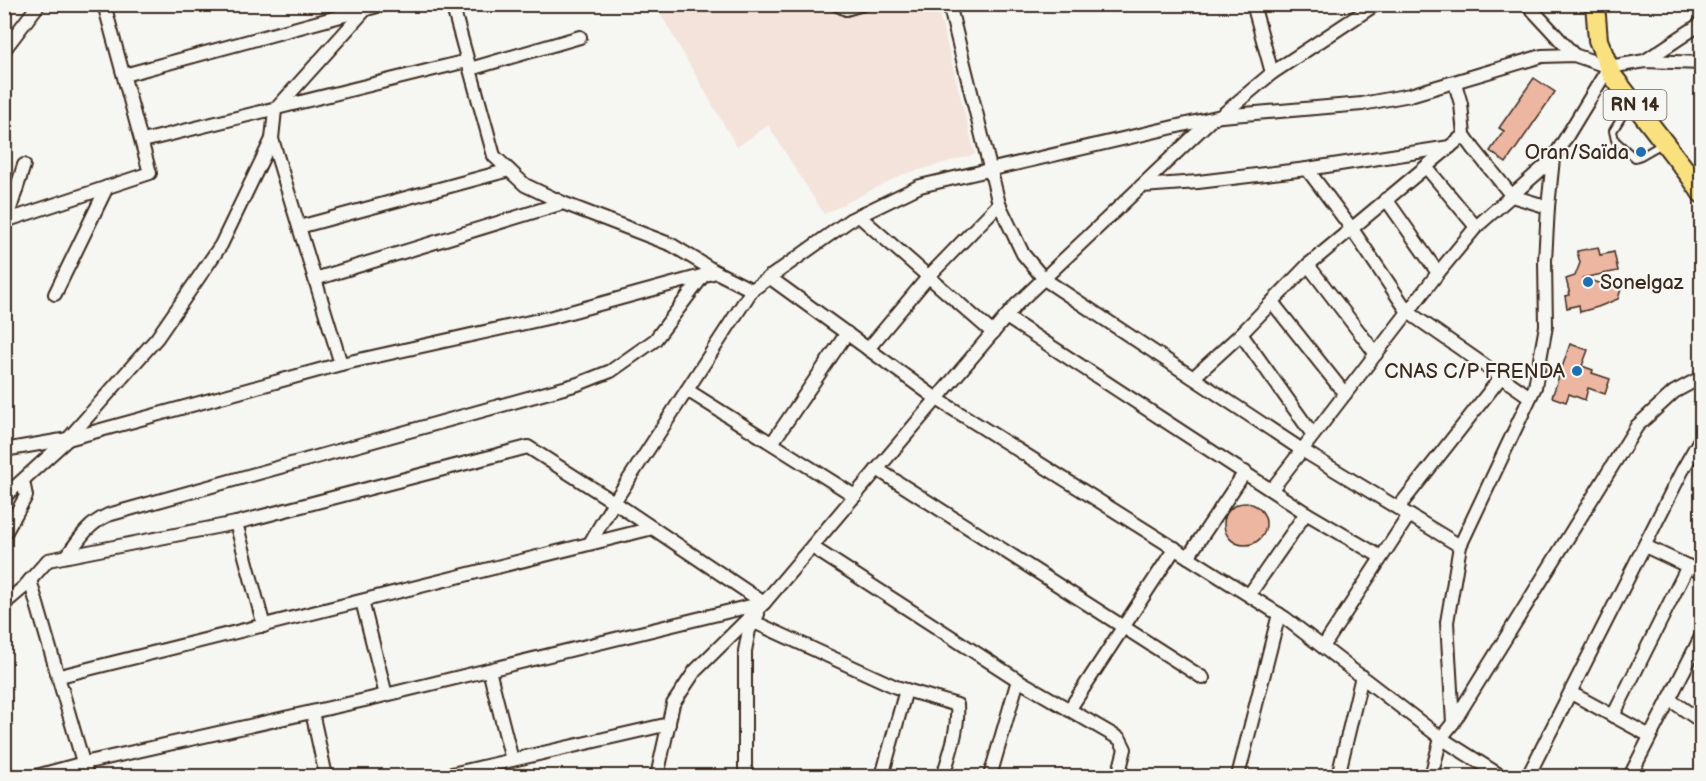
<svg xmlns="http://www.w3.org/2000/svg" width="1706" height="781" viewBox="0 0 1706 781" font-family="'Balsamiq Sans',sans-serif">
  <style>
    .built { fill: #f3e3da }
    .building { fill: #ecb6a1; stroke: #3b2a1e; stroke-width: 1.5 }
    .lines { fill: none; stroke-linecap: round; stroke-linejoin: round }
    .lane-casing { stroke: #3b2a1e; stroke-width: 10 }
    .street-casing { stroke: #3b2a1e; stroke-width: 16 }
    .primary-casing { stroke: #3b2a1e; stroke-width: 22 }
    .lane { stroke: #f6f6f2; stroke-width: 6 }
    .street { stroke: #f6f6f2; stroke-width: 12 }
    .primary { stroke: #fae180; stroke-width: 18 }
    .poi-dot { fill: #1f6fb2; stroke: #f6f6f2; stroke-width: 2 }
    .labels { text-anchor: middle; stroke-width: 4.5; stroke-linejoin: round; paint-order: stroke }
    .shield { fill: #f6f6f2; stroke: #73675e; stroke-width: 1.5 }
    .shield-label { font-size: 18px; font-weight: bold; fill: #3b2a1e }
    .poi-label { font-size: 20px; fill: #3b2a1e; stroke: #f6f6f2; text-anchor: end }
  </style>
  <rect width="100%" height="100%" fill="#f6f6f2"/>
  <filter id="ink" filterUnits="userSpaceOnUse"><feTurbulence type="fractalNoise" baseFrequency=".0167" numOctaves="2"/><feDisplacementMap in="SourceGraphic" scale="12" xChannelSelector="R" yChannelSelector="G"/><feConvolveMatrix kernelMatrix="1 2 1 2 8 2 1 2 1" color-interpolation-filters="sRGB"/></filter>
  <g filter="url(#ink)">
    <path class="built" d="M673,4h140l4,7 21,-6h99l38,149 -74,21 -77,39 -56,-89 -31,22 -77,-134z"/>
    <g class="building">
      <path d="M1534,78l21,14 -49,71 -16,-12 14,-20 -5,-3z"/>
      <path d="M1598,247l2,8 14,-3 4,19 -36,7 39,11 -3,10 -20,8 -18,5 -1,-7 -12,3 -2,-12 5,-1 -4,-16 9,-3 5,-13 -3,-12z"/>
      <path d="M1570,344l18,6 -6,16 11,4 -1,3 18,6 -5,15 -17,-6 -3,12 -16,-6 -3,8 -14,-5z"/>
      <circle cx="1245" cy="524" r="21"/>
    </g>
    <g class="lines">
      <defs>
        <path id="lane" d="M1631,102l-18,29 2,9 20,18 6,-2 21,-12"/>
        <g id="street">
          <path d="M452,4l42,152 31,29 38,18 109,42 44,27 36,18"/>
          <path d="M836,4l10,5 17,-5"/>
          <path d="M949,4l50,200 24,50 21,25 258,171 158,96"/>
          <path d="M1253,4l19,69"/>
          <path d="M1527,4l47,51"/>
          <path d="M4,50l35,-46"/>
          <path d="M1645,61l57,-38"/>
          <path d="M470,69l110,-32"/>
          <path d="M124,75l261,-71"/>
          <path d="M1455,83l6,21 3,31 10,14 38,47 36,11"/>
          <path d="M1221,116l51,-43 104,-69"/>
          <path d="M143,141l324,-80"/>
          <path d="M1450,147l-143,22 45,60 56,83 122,85"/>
          <path d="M1426,167l50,60"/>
          <path d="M1142,186l56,-4 109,-13"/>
          <path d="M1386,199l52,74"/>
          <path d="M859,216l134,117"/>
          <path d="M8,220l142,-47 -46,-169"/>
          <path d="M299,227l210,-57"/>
          <path d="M4,228l20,-63"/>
          <path d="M1308,265l68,89"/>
          <path d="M769,277l168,122 348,219 156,120 60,38"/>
          <path d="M315,279l248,-76"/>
          <path d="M55,294l52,-107"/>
          <path d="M1272,302l73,92"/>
          <path d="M1006,317l300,196 75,44"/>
          <path d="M1241,334l72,101"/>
          <path d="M868,349l60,-72 71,-73"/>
          <path d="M341,364l-69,-225 3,-29 90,-100"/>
          <path d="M1194,377l47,-43 67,-69 156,-130"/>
          <path d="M687,390l168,106"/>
          <path d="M772,443l75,-110"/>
          <path d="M4,450l64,-11 273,-75 211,-47 164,-45"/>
          <path d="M877,469l326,209"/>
          <path d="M1272,489l166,-216 38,-46 77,-68"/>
          <path d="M4,497l64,-58 89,-101 64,-93 51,-106"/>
          <path d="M1398,508l103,-131"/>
          <path d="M236,523l28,103"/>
          <path d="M4,535l22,-39 -3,-15"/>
          <path d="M590,543l24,-41 138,-212 98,-70 70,-34 301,-70 141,-12 48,-9 132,-39 32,-1 35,12 36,-6 57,2"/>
          <path d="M1645,546l57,27"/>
          <path d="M812,547l206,133 102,59 5,10 -7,27"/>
          <path d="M67,556c12,-17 21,-32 41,-41l470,-131 33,-13 44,-31 48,-64"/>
          <path d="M1188,557l57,-85"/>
          <path d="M30,580l57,196"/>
          <path d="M1249,595l57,-82"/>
          <path d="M362,601l24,94"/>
          <path d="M4,604l20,-17 24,-27 188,-37 292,-76 86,55 150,101"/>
          <path d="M754,622l142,65 61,18c2,24 -7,48 -14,71"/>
          <path d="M1323,647l86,-132"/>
          <path d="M489,670l23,90"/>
          <path d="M60,676l593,-148"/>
          <path d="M1571,693l79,43"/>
          <path d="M1669,699l33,23"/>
          <path d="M1069,710l106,-162"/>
          <path d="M312,712l14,64"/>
          <path d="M1613,716l75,-150"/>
          <path d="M1453,723l184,-297 37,-34 28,-15"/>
          <path d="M36,776l48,-13 281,-63 398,-97"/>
          <path d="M443,776l226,-52"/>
          <path d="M657,776l16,-72 22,-33 69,-68 253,-299 195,-185"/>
          <path d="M745,776v-125l4,-21 9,-16"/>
          <path d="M882,776l24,-86"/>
          <path d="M990,776l28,-96"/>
          <path d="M1238,776l41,-162"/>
          <path d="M1338,776l24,-100"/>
          <path d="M1431,776l10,-38 12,-15 -6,-101 13,-76 75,-159 11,-61 -1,-65 3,-54 5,-48 56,-92"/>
          <path d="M1528,776l154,-305 20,-35"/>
          <path d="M1630,776l72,-141"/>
          <path d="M1701,776l1,-1"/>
        </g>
        <path id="primary" d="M1595,4l3,36 14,35 78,101 12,18"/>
      </defs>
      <use href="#lane" class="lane-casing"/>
      <use href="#street" class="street-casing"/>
      <use href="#primary" class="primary-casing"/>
      <use href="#lane" class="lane"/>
      <use href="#street" class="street"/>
      <use href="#primary" class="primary"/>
    </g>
  </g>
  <g class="poi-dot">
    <circle cx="1641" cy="152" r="6"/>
    <circle cx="1588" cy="282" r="6"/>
    <circle cx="1577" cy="371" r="6"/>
  </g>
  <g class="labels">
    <rect class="shield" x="1603.5" y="90" width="63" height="30" rx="4.5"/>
    <g class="shield-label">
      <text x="1635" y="111">RN 14</text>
    </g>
    <g class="poi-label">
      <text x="1629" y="159">Oran/Saïda</text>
      <text x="1600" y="289" text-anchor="start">Sonelgaz</text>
      <text x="1565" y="378">CNAS C/P FRENDA</text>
    </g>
  </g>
  <rect width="1706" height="781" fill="none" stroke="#f6f6f2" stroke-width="24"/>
  <rect x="12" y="12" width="1682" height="757" fill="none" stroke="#3b2a1e" stroke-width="2" filter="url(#ink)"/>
</svg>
